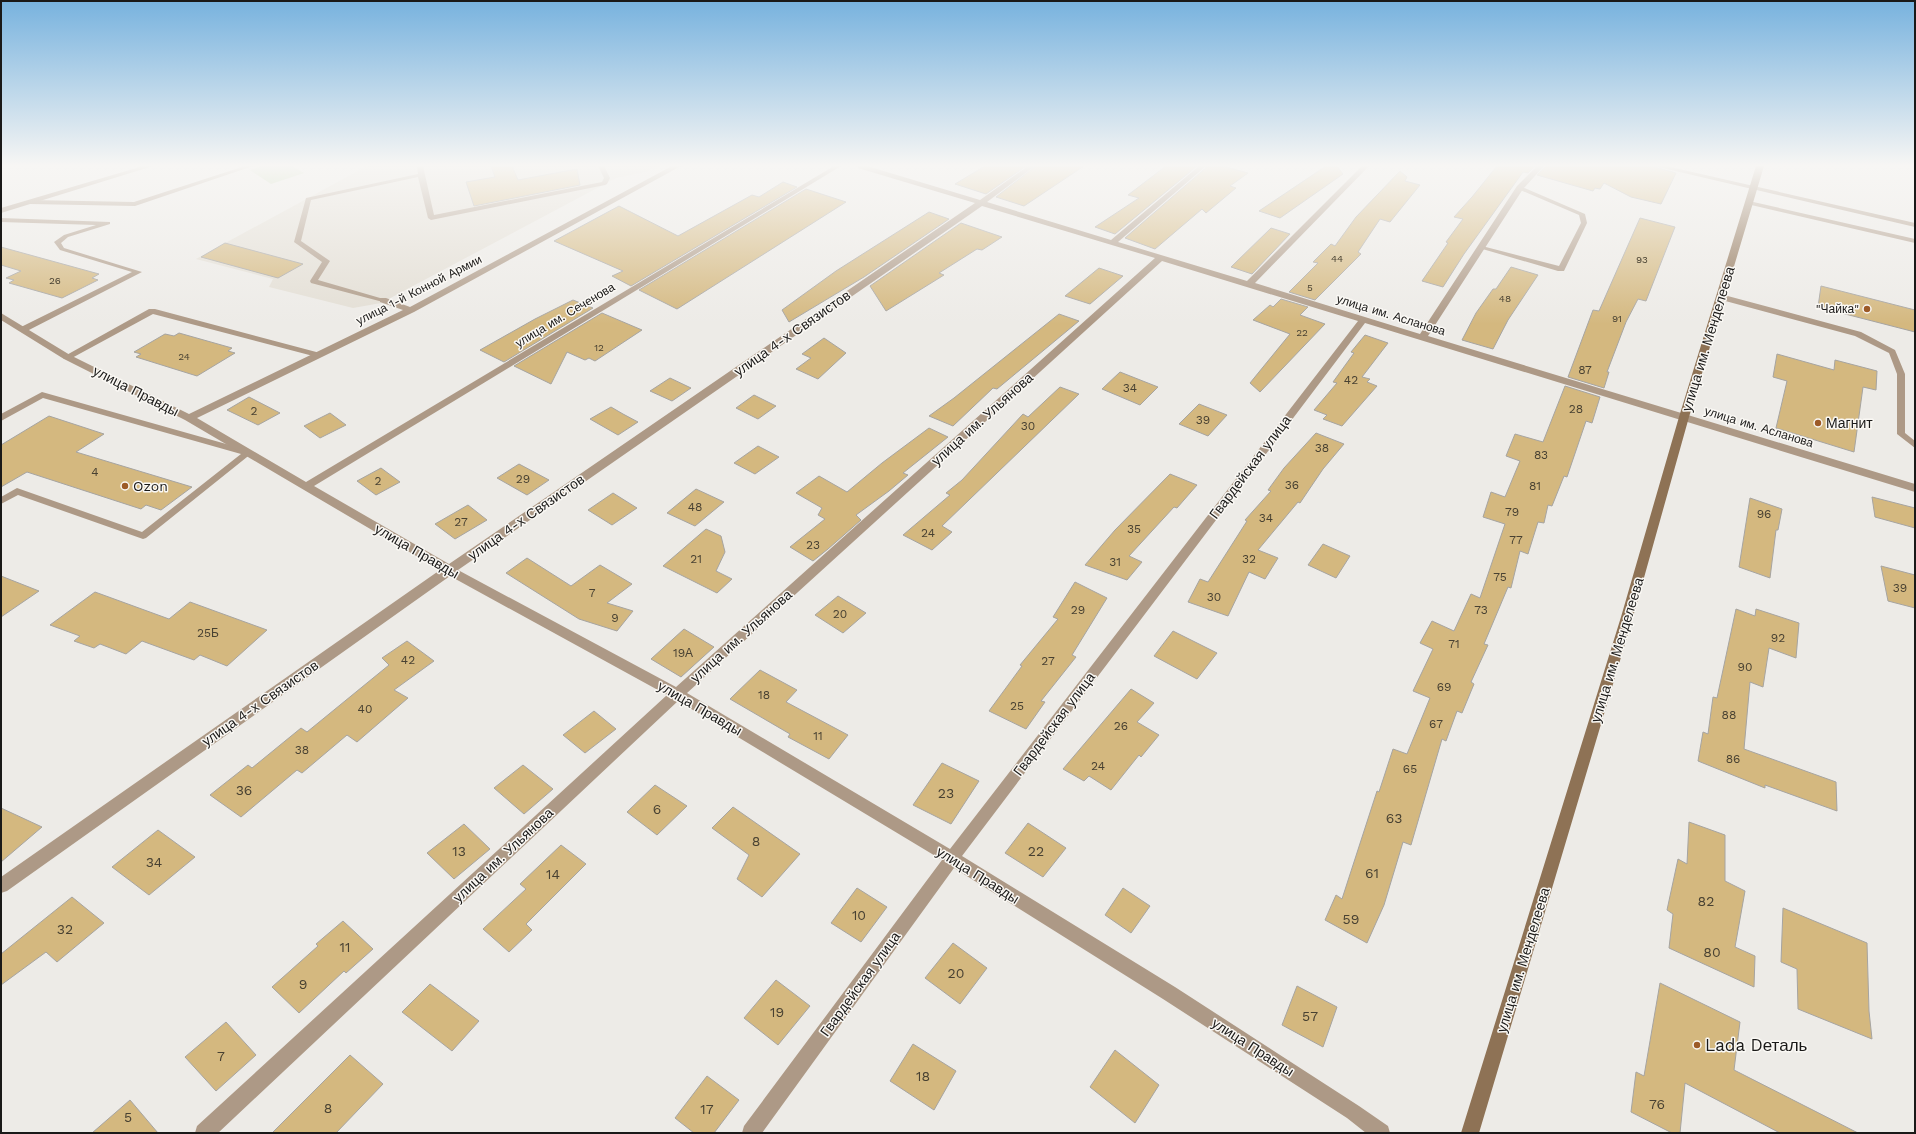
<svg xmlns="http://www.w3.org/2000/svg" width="1916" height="1134" viewBox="0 0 1916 1134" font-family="'Work Sans',sans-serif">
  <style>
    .built { fill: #e3ded4 }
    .green { fill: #b8d1a0 }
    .building { fill: #d4b87f; stroke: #a6a4a1 }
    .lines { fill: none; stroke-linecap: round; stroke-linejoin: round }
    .lane { fill: #ad9986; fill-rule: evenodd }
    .street { fill: #ad9986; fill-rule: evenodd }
    .secondary { fill: #8e7255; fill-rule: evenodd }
    .poi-dot { fill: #9c5a27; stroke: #faf8f4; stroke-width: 1.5 }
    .labels { text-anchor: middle; stroke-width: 3; stroke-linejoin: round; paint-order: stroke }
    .far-number-label { font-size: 10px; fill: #484132 }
    .far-street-label { font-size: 12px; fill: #1a1918; stroke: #faf8f4 }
    .far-poi-label { font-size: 12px; fill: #1a1918; stroke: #faf8f4; text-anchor: end }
    .number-label { font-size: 12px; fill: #484132 }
    .street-label { font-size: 14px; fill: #1a1918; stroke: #faf8f4 }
    .poi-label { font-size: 14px; fill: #1a1918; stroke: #faf8f4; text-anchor: start }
    .near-number-label { font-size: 14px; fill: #484132 }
    .near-poi-label { font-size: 17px; fill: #1a1918; stroke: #faf8f4; text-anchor: start }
  </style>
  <rect width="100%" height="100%" fill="#edebe7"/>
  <path class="built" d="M367,166h291l-13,6 -29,6 -235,125 -28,5 -84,-21 4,-8 -77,-20z"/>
  <path class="green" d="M263,166h29l12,7 -33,11 -21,-14z"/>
  <g class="building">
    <path d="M491,166h21l6,14 59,-11 3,16 -106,21 -8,-24 29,-5z"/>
    <path d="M985,166h41l-40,28 -31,-10z"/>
    <path d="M1036,166h48l-60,40 -28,-9z"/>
    <path d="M1166,166h31l-82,68 -20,-7 44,-29 -11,-3z"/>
    <path d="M1208,166h14l26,7 -18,13 6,2 -30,25 -4,-4 -47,40 -30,-11z"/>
    <path d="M1326,166h11l6,8 -63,44 -21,-7z"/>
    <path d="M1497,166h38l-7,7 -5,-1 -59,82 -21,33 -21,-6 26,-38 -2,-1 17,-23 -9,-2 18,-20z"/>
    <path d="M1546,166h107l1,1 22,6 -15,31 -30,-7 -27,-14 -4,6 -5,-1 -2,3 -56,-16z"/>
    <path d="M1400,171l7,6 -2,4 15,4 -30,37 -10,-3 -22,33 3,2 -46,46 -26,-8 29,-29 -5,-1 18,-18 4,2 21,-29z"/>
    <path d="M783,182l14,5 -166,99 -19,-10 11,-5 -69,-30 65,-35 59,30 74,-41 7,2z"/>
    <path d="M806,189l40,13 -169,107 -38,-19z"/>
    <path d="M929,212l20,7 -85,58 -75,45 -7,-12 54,-39z"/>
    <path d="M1640,218l35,9 -29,74 -8,-2 -12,23 -19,50h2l-5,16 -36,-11 25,-67 6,1z"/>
    <path d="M961,223l41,14 -20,13 -5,-1 -38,24 5,2 -58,36 -16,-25z"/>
    <path d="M1271,228l19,6 -38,40 -21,-7z"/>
    <path d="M225,243l78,21 -25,14 -77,-21z"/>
    <path d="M1,247l98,27 -7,4 6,2 -36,18 -53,-15 5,-3 -8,-2 15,-7 -20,-6z"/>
    <path d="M1511,267l27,8 -30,45 -15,29 -31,-9 14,-27 17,-24h3z"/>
    <path d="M1099,268l24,8 -33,28 -25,-8z"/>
    <path d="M1821,286l94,24v22l-97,-25z"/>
    <path d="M1281,299l27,8 -8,8 25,9 -65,68 -10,-9 40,-49 -37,-14 17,-15 3,2z"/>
    <path d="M573,300l20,8 -89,54 -24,-12 55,-31z"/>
    <path d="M602,313l40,17 -47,31 -6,-3 -4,2 -18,-8 -16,32 -37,-18z"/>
    <path d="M1059,314l20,7 -82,68 -4,-1 -40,38 -24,-10 25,-18z"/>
    <path d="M179,333l53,15 -4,3 7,2 -38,23 -61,-19 5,-3 -7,-2 31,-18 9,2z"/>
    <path d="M1365,335l23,8 -26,34 8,2 -3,3 10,4 -35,40 -19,-7 4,-4 -13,-5 23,-27 -4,-1 21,-29 -3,-1z"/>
    <path d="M824,338l22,15 -28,26 -22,-10 15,-11 -9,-4z"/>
    <path d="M1777,354l57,16 1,-10 42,11 -1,19 -13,-3 -9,65 -78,-24 11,-47 -14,-4z"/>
    <path d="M1120,372l38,15 -18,18 -38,-16z"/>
    <path d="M670,378l21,10 -19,13 -22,-10z"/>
    <path d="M1565,386l35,11 -8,26 -6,-2 -19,56 -3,-1 -12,30 -4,-1 -4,18 -6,-1 -10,32 -8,-3 -9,37 -3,-1 -24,57 4,1 -17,37 3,2 -12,29 -5,-2 -11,30 -4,-2 -31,106 -8,-3 -19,63 -17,38 -42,-23 11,-25 6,4 35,-108 2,1 14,-43 14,5 23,-56 -17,-7 20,-42 -13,-6 12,-22 22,10 17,-37 9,4 25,-74 -22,-7 8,-25 14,5 15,-36 -14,-5 9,-22 28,8z"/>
    <path d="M1060,387l19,7 -137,132 10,6 -20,18 -29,-15 47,-40 -4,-2 16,-13 61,-66 5,3z"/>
    <path d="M754,395l22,11 -18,13 -22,-11z"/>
    <path d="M249,397l31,16 -22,12 -31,-15z"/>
    <path d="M1199,404l28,11 -19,21 -29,-12z"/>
    <path d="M611,407l12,7 15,8 -20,13 -28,-16z"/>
    <path d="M330,413l16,12 -26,13 -16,-12z"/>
    <path d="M49,416l55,18 -28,18 116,35 -31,23 -15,-5 -5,4 -114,-37 -26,15v-42z"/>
    <path d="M929,428l19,9 -45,36 5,2 -19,16 -33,24 5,5 -33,29 -15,12 -23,-14 35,-28 -7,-4 4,-7 -26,-15 23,-17 28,16 35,-29z"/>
    <path d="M1316,433l28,11 -21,25 -23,34 -2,-1 -40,48 20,8 -13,21 -16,-7 -21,44 -40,-14 12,-23 8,3 39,-61 -2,-1 26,-29 -3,-1 16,-22z"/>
    <path d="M758,446l21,11 -24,17 -21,-11z"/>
    <path d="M519,464l30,16 -22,15 -30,-17z"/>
    <path d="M381,468l19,14 -24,13 -19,-14z"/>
    <path d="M1170,474l27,11 -20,23 -3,-1 -45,49 13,6 -15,18 -42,-15 30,-35z"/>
    <path d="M696,489l28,13 -29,24 -28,-13z"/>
    <path d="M613,493l24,15 -25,17 -24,-15z"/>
    <path d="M1872,497l43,11v20l-40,-11z"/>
    <path d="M1750,498l32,11 -4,21h-2l-6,48 -31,-11z"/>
    <path d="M468,505l19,15 -32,19 -20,-15z"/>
    <path d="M706,529l15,7 4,16 -9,19 16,8 -15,14 -54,-27z"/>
    <path d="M1323,544l27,12 -14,22 -28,-13z"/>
    <path d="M527,558l44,28 29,-21 32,19 -25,19 26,8 -16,20 -38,-12 -73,-46z"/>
    <path d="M1881,566l34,9v33l-27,-7z"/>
    <path d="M1,576l38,15 -38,26z"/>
    <path d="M1075,582l32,16 -35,57 4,2 -35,44 4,1 -19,27 -37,-18 33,-45 -2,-1 38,-46 -5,-2z"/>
    <path d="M95,592l74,27 21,-17 77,28 -40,36 -27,-11 -6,5 -52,-19 -16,13 -26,-10 -6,4 -20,-7 6,-5 -30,-11z"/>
    <path d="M838,596l28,17 -23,20 -28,-18z"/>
    <path d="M1736,609l19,7 1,-7 43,14 -3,35 -27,-10 -6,39 -13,-5 -6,67 92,33 1,29 -72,-26v3l-67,-27 5,-29 5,2 5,-37 4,1z"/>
    <path d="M684,629l30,18 -33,30 -30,-18z"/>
    <path d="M1173,631l44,22 -20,26 -43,-23z"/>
    <path d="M407,641l27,20 -40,29 14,8 -51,44 -10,-7 -45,38 -5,-3 -56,47 -31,-22 38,-30 4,3 49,-40 6,4 82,-67 -7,-7z"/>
    <path d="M760,670l37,20 -11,12 62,33 -19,24 -41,-22 2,-3 -60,-35z"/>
    <path d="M1131,689l23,14 -17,19 22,13 -18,22 -2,-2 -28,35 -22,-14 -5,5 -21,-12z"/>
    <path d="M594,711l22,18 -31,24 -22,-18z"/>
    <path d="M942,763l37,18 -28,43 -38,-19z"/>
    <path d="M523,765l30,24 -29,25 -30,-26z"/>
    <path d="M655,785l32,21 -30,29 -30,-23z"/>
    <path d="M733,807l67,47 -38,43 -25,-18 12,-24 -37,-27z"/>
    <path d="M1,808l41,19 -41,35z"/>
    <path d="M1689,822l36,13v46l20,10 -10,56 20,9 -1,31 -85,-39 4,-34 -6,-4 11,-51 9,5z"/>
    <path d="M1028,823l38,25 -23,29 -38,-24z"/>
    <path d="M464,824l26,25 -36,30 -27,-26z"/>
    <path d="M158,830l37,27 -46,38 -37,-28z"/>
    <path d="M561,845l25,19 -60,60 6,6 -23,22 -26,-23 43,-40 -6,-5z"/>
    <path d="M857,888l30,19 -26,35 -30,-19z"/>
    <path d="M1123,888l27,18 -19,27 -26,-18z"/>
    <path d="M72,897l32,26 -47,39 -11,-10 -45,33v-31z"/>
    <path d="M1783,908l84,35 2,68 3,28 -74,-30 -1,-40 -16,-7z"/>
    <path d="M343,921l30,28 -27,24 -2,-2 -45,42 -27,-26 46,-41 -2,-2z"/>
    <path d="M953,943l34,25 -27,36 -35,-26z"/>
    <path d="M776,980l34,26 -32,39 -34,-27z"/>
    <path d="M1660,983l80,39 -6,48 124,63h-78l-95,-50 -5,50h-8l-41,-21 5,-40 8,4z"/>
    <path d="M430,984l49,37 -27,30 -50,-39z"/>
    <path d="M1297,986l40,21 -14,40 -41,-22z"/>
    <path d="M226,1022l30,33 -40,36 -31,-34z"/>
    <path d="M913,1044l43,27 -22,39 -44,-29z"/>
    <path d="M1115,1050l44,35 -24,38 -45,-36z"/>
    <path d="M350,1055l33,29 -47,49h-64z"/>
    <path d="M707,1076l32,24 -25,33h-20l-19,-15z"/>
    <path d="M130,1100l28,33h-66z"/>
  </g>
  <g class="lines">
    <g class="lane">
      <path d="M245,166h8l-118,40 -105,-2 -3,-2 3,-2 104,2z"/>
      <path d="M417,166h6l11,49 168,-33 2,-4 -6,-12h6l6,12 -3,6 -2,1 -174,35 -3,-2 -10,-41 -107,23 -10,41 29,20 -12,19 69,20 -4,2 -72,-19 -1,-2 12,-19 -28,-20 12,-44 112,-24z"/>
      <path d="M1518,187h4l63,27 2,9 -23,48h-6l-79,-23 3,-2 77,20 22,-43 -2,-8 -61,-26z"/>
      <path d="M1749,201l166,38v4l-168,-39v-2z"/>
      <path d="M1,218l109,4v2l-42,13 -7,6 3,5 78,24 -115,59h-6v-4l111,-55 -72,-22 -6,-8 10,-7 32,-10 -95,-3z"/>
      <path d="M1718,295h6l137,37 34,18 10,24v59l10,8v7l-18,-14v-60l-8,-21 -34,-17 -137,-37z"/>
      <path d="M149,309h6l165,44 1,2 -4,2 -164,-43 -83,45h-6l-1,-2z"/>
      <path d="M42,392l209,59 1,2 -106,85 -3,1 -125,-44 -17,9v-7l16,-9 125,44 99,-78 -198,-56 -42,23v-7z"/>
    </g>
    <g class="street">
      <path d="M143,166h10l-152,47v-5z"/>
      <path d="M672,166h9l-267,146 -217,106 109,64 528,-316h7l-527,320 135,78 526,-361 -117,-35v-2h9l113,34 48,-34h7l-48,36 124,38 88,-74h7l-88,76 129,39 115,-115h7l-114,117 165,51 97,-148 20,-20h7l-21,23 -95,147 487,148v8l-550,-169 -403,533 213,131 184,119 29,20 2,7h-24l-19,-15 -184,-119 -209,-131 -192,265h-20l2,-7 198,-266 -264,-159 -460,432h-23l2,-7 470,-431 -217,-119 -443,315 -6,2v-16l439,-307 -255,-150 -121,-61 -63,-39v-7l69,42 119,59 214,-104 -23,-8v-4h6l24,9zM982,206l173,52 -479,429 -218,-117zM1162,261l196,60 -408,528 -263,-156z"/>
      <path d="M1654,166h12l249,57v4z"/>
    </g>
    <path class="secondary" d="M1756,166h8l-75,251 -56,200 -154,516h-18l160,-516 58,-200z"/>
  </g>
  <linearGradient id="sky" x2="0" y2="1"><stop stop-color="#77b2de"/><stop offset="0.51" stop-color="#f7f6f4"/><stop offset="1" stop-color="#f7f6f4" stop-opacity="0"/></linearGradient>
  <rect width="1916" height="324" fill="url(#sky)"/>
  <g class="poi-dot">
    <circle cx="1867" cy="309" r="4"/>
    <circle cx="1818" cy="423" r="4"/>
    <circle cx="125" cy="486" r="4"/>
    <circle cx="1697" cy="1045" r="4"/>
  </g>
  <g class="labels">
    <g class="far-number-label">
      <text x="1337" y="262">44</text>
      <text x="1642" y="263">93</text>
      <text x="55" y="284">26</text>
      <text x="1310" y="291">5</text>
      <text x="1505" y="302">48</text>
      <text x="1617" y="322">91</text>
      <text x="1302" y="336">22</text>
      <text x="599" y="351">12</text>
      <text x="184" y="360">24</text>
    </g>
    <g class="far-street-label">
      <text transform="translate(419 290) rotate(-27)" y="4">улица 1-й Конной Армии</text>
      <text transform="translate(565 315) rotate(-31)" y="4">улица им. Сеченова</text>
      <text transform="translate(1391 315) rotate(17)" y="4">улица им. Асланова</text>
      <text transform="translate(1759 427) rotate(17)" y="4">улица им. Асланова</text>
    </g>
    <g class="far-poi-label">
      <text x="1859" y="313">"Чайка"</text>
    </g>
    <g class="number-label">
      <text x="1585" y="374">87</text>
      <text x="1351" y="384">42</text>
      <text x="1130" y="392">34</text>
      <text x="1576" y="413">28</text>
      <text x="254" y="415">2</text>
      <text x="1203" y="424">39</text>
      <text x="1028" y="430">30</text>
      <text x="1322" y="452">38</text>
      <text x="1541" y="459">83</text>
      <text x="95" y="476">4</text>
      <text x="523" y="483">29</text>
      <text x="378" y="485">2</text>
      <text x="1292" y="489">36</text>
      <text x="1535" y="490">81</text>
      <text x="695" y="511">48</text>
      <text x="1512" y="516">79</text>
      <text x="1764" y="518">96</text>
      <text x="1266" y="522">34</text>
      <text x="461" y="526">27</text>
      <text x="1134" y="533">35</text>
      <text x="928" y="537">24</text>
      <text x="1516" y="544">77</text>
      <text x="813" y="549">23</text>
      <text x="696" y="563">21</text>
      <text x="1249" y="563">32</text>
      <text x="1115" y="566">31</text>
      <text x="1500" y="581">75</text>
      <text x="1900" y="592">39</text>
      <text x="592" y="597">7</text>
      <text x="1214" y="601">30</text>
      <text x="1078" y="614">29</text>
      <text x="1481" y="614">73</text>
      <text x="840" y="618">20</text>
      <text x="615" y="622">9</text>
      <text x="208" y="637">25Б</text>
      <text x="1778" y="642">92</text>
      <text x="1454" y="648">71</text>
      <text x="683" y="657">19А</text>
      <text x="408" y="664">42</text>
      <text x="1048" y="665">27</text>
      <text x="1745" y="671">90</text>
      <text x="1444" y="691">69</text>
      <text x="764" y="699">18</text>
      <text x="1017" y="710">25</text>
      <text x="365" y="713">40</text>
      <text x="1729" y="719">88</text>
      <text x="1436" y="728">67</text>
      <text x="1121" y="730">26</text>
      <text x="818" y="740">11</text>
      <text x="302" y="754">38</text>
      <text x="1733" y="763">86</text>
      <text x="1098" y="770">24</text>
      <text x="1410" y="773">65</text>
    </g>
    <g class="street-label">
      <text transform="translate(792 333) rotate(-35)" y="5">улица 4-х Связистов</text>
      <text transform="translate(1708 339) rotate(-73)" y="5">улица им. Менделеева</text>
      <text transform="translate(136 391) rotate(27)" y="5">улица Правды</text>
      <text transform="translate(982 419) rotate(-42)" y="5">улица им. Ульянова</text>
      <text transform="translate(1250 467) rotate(-53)" y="5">Гвардейская улица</text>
      <text transform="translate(526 517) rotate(-35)" y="5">улица 4-х Связистов</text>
      <text transform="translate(417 551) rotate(30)" y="5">улица Правды</text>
      <text transform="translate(741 636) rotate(-42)" y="5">улица им. Ульянова</text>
      <text transform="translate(1617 650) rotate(-73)" y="5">улица им. Менделеева</text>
      <text transform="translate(260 703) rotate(-35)" y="5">улица 4-х Связистов</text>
      <text transform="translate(700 708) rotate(30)" y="5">улица Правды</text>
      <text transform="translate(1054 724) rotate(-53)" y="5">Гвардейская улица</text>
      <text transform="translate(503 855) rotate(-43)" y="5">улица им. Ульянова</text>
      <text transform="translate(978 875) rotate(32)" y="5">улица Правды</text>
      <text transform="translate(1523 960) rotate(-73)" y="5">улица им. Менделеева</text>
      <text transform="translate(860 984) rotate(-54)" y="5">Гвардейская улица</text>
      <text transform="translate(1253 1047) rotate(33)" y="5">улица Правды</text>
    </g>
    <g class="poi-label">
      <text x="1826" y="428">Магнит</text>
      <text x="133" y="491">Ozon</text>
    </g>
    <g class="near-number-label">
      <text x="244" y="795">36</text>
      <text x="946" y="798">23</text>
      <text x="657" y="814">6</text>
      <text x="1394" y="823">63</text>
      <text x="756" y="846">8</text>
      <text x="459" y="856">13</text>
      <text x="1036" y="856">22</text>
      <text x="154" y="867">34</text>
      <text x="1372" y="878">61</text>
      <text x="553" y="879">14</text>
      <text x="1706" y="906">82</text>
      <text x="859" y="920">10</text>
      <text x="1351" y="924">59</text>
      <text x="65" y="934">32</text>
      <text x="345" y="952">11</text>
      <text x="1712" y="957">80</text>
      <text x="956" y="978">20</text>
      <text x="303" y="989">9</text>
      <text x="777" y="1017">19</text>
      <text x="1310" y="1021">57</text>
      <text x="221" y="1061">7</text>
      <text x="923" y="1081">18</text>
      <text x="1657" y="1109">76</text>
      <text x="328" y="1113">8</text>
      <text x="707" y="1114">17</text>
      <text x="128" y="1122">5</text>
    </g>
    <g class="near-poi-label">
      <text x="1705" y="1051">Lada Dеталь</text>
    </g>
  </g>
  <rect width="1916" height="1134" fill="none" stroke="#1a1918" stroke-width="4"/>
</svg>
